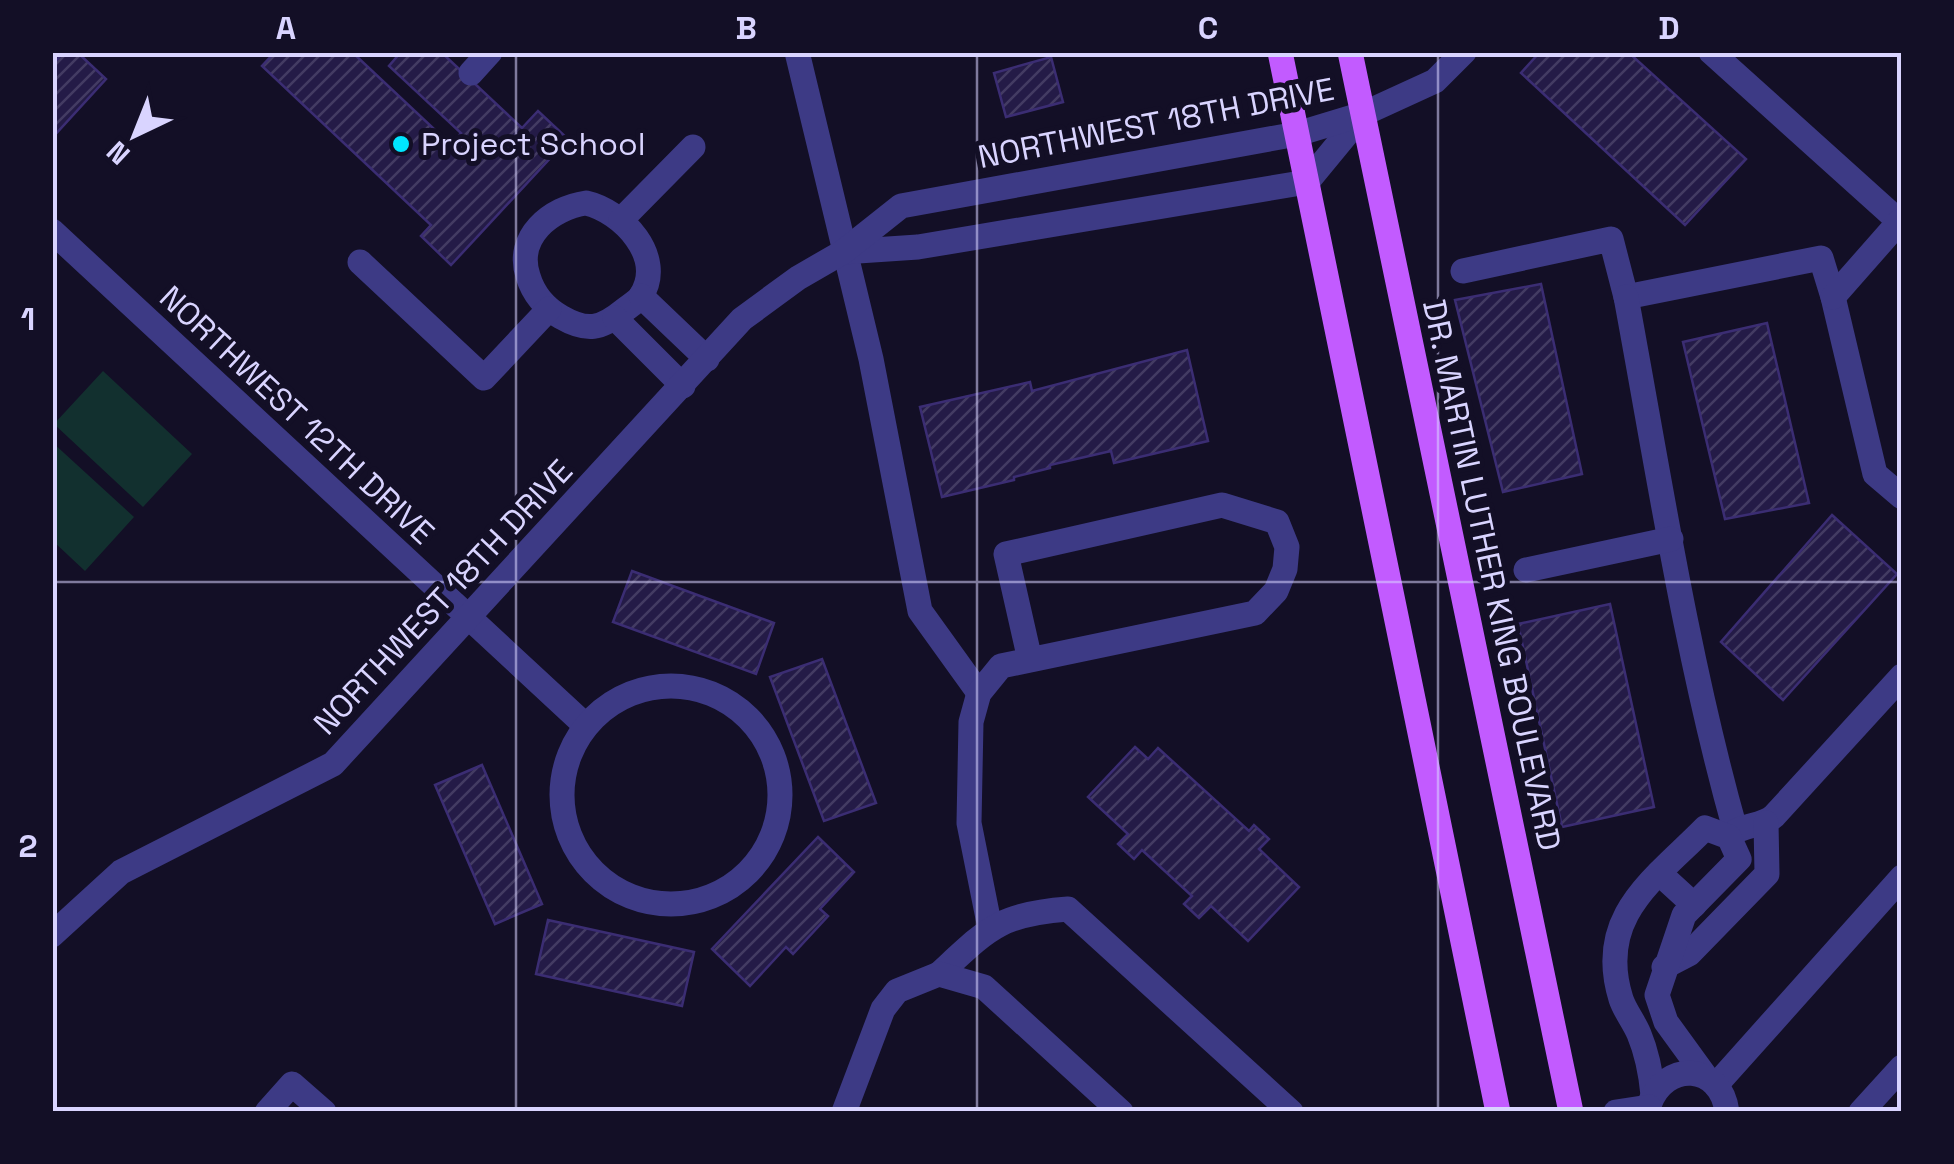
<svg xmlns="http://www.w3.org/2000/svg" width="1954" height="1164" viewBox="0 0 1954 1164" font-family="'Space Grotesk',sans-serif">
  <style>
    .green { fill: #12302f }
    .building { fill: url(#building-hatch); stroke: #3b2d73; stroke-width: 2.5 }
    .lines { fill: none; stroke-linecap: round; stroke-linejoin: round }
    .minor { stroke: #3d3a85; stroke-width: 25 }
    .major { stroke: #c25bff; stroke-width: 25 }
    .grid { fill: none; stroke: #d9d4ff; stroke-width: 2.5; stroke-opacity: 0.55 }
    .poi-dot { fill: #00e5ff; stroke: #130f26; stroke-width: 4 }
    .labels { text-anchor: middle; stroke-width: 10; stroke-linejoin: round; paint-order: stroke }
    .street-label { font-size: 32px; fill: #d9d4ff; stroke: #130f26 }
    .poi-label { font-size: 32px; fill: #d9d4ff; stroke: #130f26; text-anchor: start }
    .neatline { fill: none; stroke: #d9d4ff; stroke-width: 4 }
    .grid-label { font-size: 32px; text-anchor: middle; font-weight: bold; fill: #d9d4ff }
  </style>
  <defs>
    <pattern id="building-hatch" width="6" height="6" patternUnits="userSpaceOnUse" patternTransform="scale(2.5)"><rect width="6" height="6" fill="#241b47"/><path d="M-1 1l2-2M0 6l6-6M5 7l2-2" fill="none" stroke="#433b63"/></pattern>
  </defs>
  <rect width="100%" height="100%" fill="#130f26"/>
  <g class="green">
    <path d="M103,371l89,83 -49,53 -89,-83z"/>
    <path d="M52,442l82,75 -49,54 -32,-30z"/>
  </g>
  <g class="building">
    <path d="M64,52h13l29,27 -54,59v-73z"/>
    <path d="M275,52h77l99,93 10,-12 -72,-67 12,-14h40l81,76 16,-17 30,28 -117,126 -30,-29 10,-11 -169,-159z"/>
    <path d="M1540,52h88l118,107 -61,66 -164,-152z"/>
    <path d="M1051,57l12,45 -57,15 -12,-44z"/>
    <path d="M1541,284l41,190 -79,18 -48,-192z"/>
    <path d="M1767,323l42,180 -84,16 -42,-177z"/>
    <path d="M1187,350l21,91 -94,22 -3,-12 -61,14v3l-36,9v3l-72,17 -22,-90 110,-25 2,9z"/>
    <path d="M1832,515l65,59 -114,126 -62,-58z"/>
    <path d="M632,571l142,52 -18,51 -143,-52z"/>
    <path d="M1610,604l44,203 -92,20 -44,-203z"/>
    <path d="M822,659l54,144 -52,18 -54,-144z"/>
    <path d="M1135,747l13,12 10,-11 91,83 5,-6 15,14 -10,10 40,38 -51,54 -37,-35 -12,12 -15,-14 8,-8 -50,-46 -8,9 -16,-15 10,-10 -40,-37z"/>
    <path d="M482,765l60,139 -47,20 -60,-139z"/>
    <path d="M818,837l36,35 -34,37 8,7 -35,38 -7,-7 -36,39 -38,-37z"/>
    <path d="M548,920l146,32 -12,54 -146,-32z"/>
  </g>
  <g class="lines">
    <g class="minor">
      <path d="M797,52l74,307 49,252 59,82"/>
      <path d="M1711,52l191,172"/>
      <path d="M471,73l19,-21"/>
      <path d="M586,203c36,8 80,54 55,93 -3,5 -13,11 -18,15 -22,18 -36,21 -62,6 -16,-9 -28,-24 -33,-41 -13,-39 23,-68 58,-73z"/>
      <path d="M621,220l72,-73"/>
      <path d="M52,231l534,495"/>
      <path d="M843,252l75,-5 389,-65 56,-68"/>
      <path d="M360,262l124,116 65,-69"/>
      <path d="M1463,271l148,-32 15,58 195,-39 12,39 42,177 27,23"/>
      <path d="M641,296l66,63"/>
      <path d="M1626,297c33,178 60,358 109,532"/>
      <path d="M1833,297l66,-75"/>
      <path d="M615,318l68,68"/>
      <path d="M1526,570l145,-31"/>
      <circle cx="671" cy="795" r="109"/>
      <path d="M1729,837c12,-14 32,-9 45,-21l128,-140"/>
      <path d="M1659,873l35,32"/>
      <path d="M990,928l-21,-105 2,-101 8,-29 22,-27 254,-53 21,-22 9,-22 2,-22 -10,-25 -55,-17 -216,49 24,106"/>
      <path d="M52,935l69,-63 212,-108 409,-445 56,-41 45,-26 58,-46 396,-72 66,-20 72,-33 29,-29"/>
      <path d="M1664,967l25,-13 78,-80 -1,-51"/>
      <path d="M939,974c49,-45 60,-60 129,-65l223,203"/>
      <path d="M1716,1085l186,-208"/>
      <path d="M1653,1095c-2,-21 -6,-42 -14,-61 -5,-12 -14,-23 -18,-35 -26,-83 34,-120 84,-171l24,9 10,22 -55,56 -27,80 9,27 40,55"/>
      <path d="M1649,1105c16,-45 72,-42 78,7"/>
      <path d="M267,1112l25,-28 32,28"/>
      <path d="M844,1112l39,-103 14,-18 42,-17 45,13 137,125"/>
      <path d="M1616,1112l33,-5"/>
      <path d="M1861,1112l41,-45"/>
    </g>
    <g class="major">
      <path d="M1280,52l218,1060"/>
      <path d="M1350,52l221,1060"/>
    </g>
  </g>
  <path class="grid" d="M516,52v1060M977,52v1060M1438,52v1060M52,582h1850"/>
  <circle class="poi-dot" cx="401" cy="144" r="10"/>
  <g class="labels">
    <g class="street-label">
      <text transform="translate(1156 123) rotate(-11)" y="11">NORTHWEST 18TH DRIVE</text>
      <text transform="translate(297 415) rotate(43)" y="11">NORTHWEST 12TH DRIVE</text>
      <text transform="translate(1492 575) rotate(78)" y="11">DR. MARTIN LUTHER KING BOULEVARD</text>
      <text transform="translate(443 597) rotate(-47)" y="11">NORTHWEST 18TH DRIVE</text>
    </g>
    <g class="poi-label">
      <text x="421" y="155">Project School</text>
    </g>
  </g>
  <rect width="1954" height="1164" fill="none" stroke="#130f26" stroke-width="110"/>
  <g transform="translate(135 135) rotate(223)" stroke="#130f26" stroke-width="8" paint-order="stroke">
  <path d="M0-8L18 38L0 25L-18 38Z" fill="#d9d4ff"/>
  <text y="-15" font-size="28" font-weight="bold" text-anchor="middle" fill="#d9d4ff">N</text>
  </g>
  <rect x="55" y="55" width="1844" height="1054" class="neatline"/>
  <g class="grid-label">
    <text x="286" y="39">A</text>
    <text x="746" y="39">B</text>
    <text x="1208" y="39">C</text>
    <text x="1669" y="39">D</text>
    <text x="28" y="330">1</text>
    <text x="28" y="857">2</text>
  </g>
</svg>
